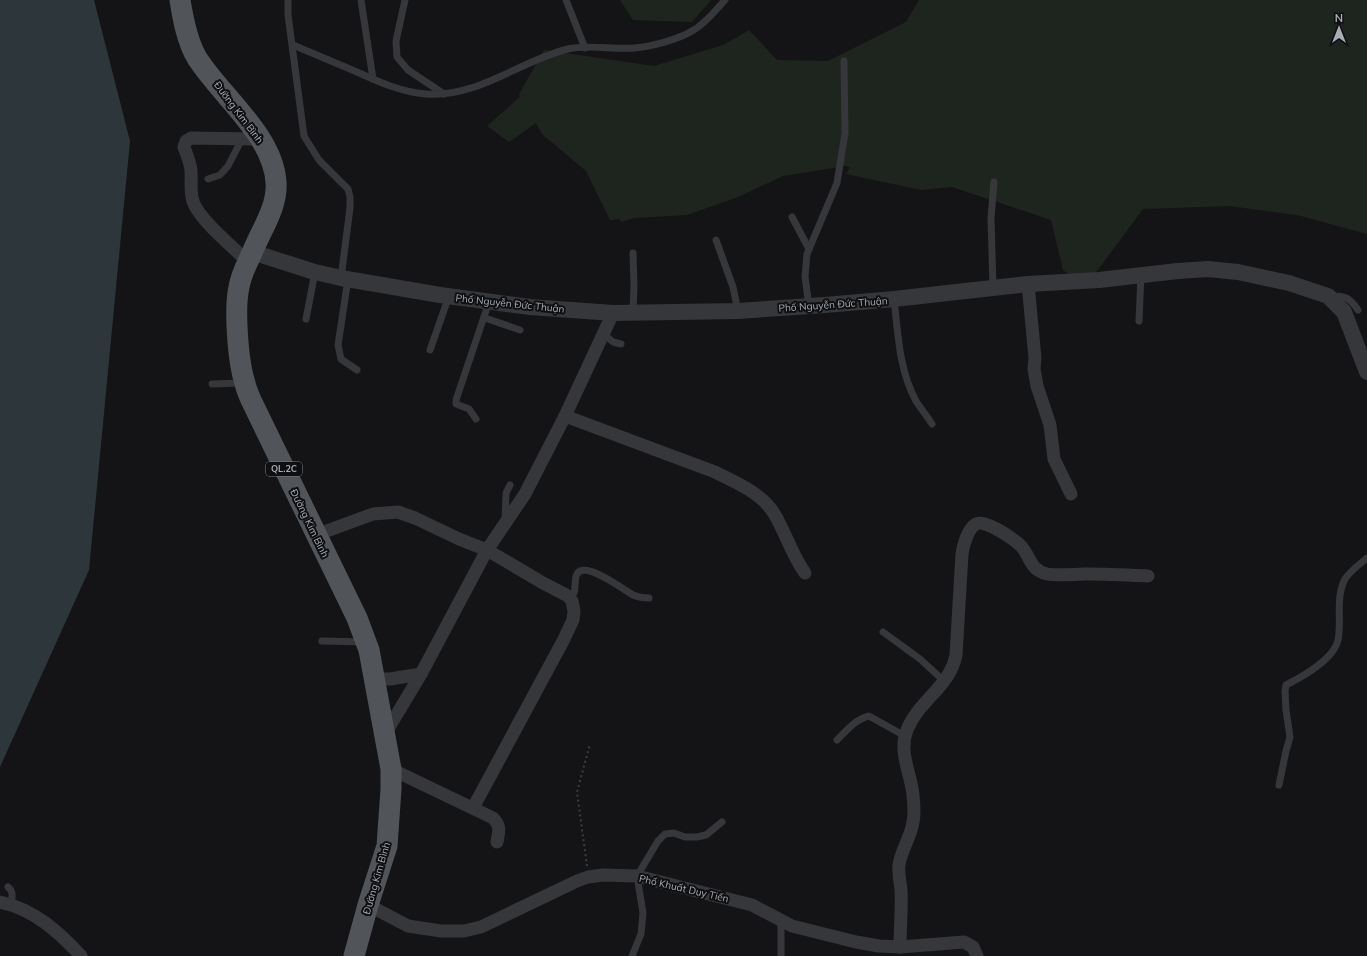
<svg xmlns="http://www.w3.org/2000/svg" width="1367" height="956" viewBox="0 0 1367 956" font-family="Mulish,sans-serif">
  <style>
    .green { fill: #1e251e }
    .water { fill: #2d373b }
    .lines { fill: none; stroke-linecap: round; stroke-linejoin: round }
    .path { stroke: #3b3e41; stroke-width: 2; stroke-dasharray: 2 3; stroke-linecap: butt }
    .service { stroke: #35373a; stroke-width: 7 }
    .minor { stroke: #35373a; stroke-width: 13 }
    .tertiary { stroke: #35373a; stroke-width: 16 }
    .primary { stroke: #515459; stroke-width: 21 }
    .labels { text-anchor: middle; stroke-width: 4; stroke-linejoin: round; paint-order: stroke }
    .shield { fill: #0f0f11; stroke: #797e84; stroke-width: 1 }
    .shield-label { font-size: 9px; font-weight: bold; fill: #a6adb5 }
    .street-label { font-size: 10px; fill: #a6adb5; stroke: #0f0f11 }
  </style>
  <rect width="100%" height="100%" fill="#141416"/>
  <g class="green">
    <path d="M620,0h91l-19,22 -59,-2z"/>
    <path d="M919,0h448v234l-70,-19 -68,-9 -86,3 -57,77 -23,-16 -12,-50 -99,-33 -31,3 -75,-16 4,-7 -4,-1 -63,10 -45,21 -51,18 -53,3 -13,4 -1,-3 -10,1 -24,-49 -44,-37 -6,-11 -27,19 -22,-16 33,-29 -1,-3 25,-44 110,16 69,-21 26,-15 28,30 51,1 78,-39z"/>
  </g>
  <path class="water" d="M0,0h94l36,141 -41,429 -89,197z"/>
  <g class="lines">
    <path class="path" d="M587,866l-10,-74 13,-48"/>
    <g class="service">
      <path d="M288,0v15l16,121 15,24 29,29 2,8v11l-9,70"/>
      <path d="M361,0l12,79"/>
      <path d="M405,0l-9,41 1,16 11,13 36,24"/>
      <path d="M566,0l19,48"/>
      <path d="M293,45c21,9 43,18 64,27 22,10 44,20 69,22 52,4 93,-33 142,-45 22,-5 45,1 67,-1 15,-1 44,-9 57,-17 12,-6 24,-21 33,-31"/>
      <path d="M208,179l12,-4 8,-9 14,-27"/>
      <path d="M792,217l17,32"/>
      <path d="M716,240l17,47 5,24"/>
      <path d="M633,253l1,33 -1,27"/>
      <path d="M348,279l-10,66 3,14 16,11"/>
      <path d="M993,288l-2,-70 3,-36"/>
      <path d="M1330,296c16,0 19,1 28,14"/>
      <path d="M894,299c4,35 5,71 22,102 5,8 11,15 16,23"/>
      <path d="M809,306l-4,-29 2,-23 30,-71 8,-50 -1,-72"/>
      <path d="M485,318l35,12"/>
      <path d="M306,319l9,-47"/>
      <path d="M1139,321l2,-46"/>
      <path d="M604,334l9,8 8,2"/>
      <path d="M430,350l19,-54"/>
      <path d="M212,384l30,-1"/>
      <path d="M476,419l-7,-10 -13,-5v-4l33,-98"/>
      <path d="M505,521l1,-28 4,-8"/>
      <path d="M568,596l6,-3c2,-6 0,-14 3,-19 8,-14 47,16 56,21 5,2 10,3 16,3"/>
      <path d="M883,632l37,27 24,22"/>
      <path d="M322,641l42,1"/>
      <path d="M837,740c10,-10 19,-21 32,-24l36,20"/>
      <path d="M1279,785l7,-34 4,-14 -4,-27 -1,-19 1,-6c16,-8 48,-26 52,-45 4,-19 -3,-42 7,-61 5,-8 15,-15 22,-21"/>
      <path d="M8,887c6,5 4,10 3,17"/>
      <path d="M781,921v35"/>
      <path d="M632,956l9,-22 2,-21 -6,-37 21,-35 7,-7 9,-1 11,4h12l9,-2 16,-13"/>
    </g>
    <g class="minor">
      <path d="M248,262c-16,-16 -45,-39 -54,-58 -5,-11 -2,-23 -3,-34 -1,-8 -4,-15 -7,-23l2,-6 5,-3 69,1"/>
      <path d="M1028,284l7,74 -1,11 3,17 13,39 4,34 17,35"/>
      <path d="M565,416l150,56c21,10 48,22 60,43 11,19 17,40 30,58"/>
      <path d="M316,535l57,-21 25,-2 17,6 44,21 28,11 56,33 25,13 4,5 2,10 -1,9 -10,21 -90,167"/>
      <path d="M374,679h16l31,-5"/>
      <path d="M385,734l36,-60 66,-124 38,-56 40,-78 48,-103"/>
      <path d="M391,769l102,49c8,8 6,13 4,24"/>
      <path d="M0,902c34,7 59,30 81,54"/>
      <path d="M368,905l40,21 33,5h23l17,-4 96,-46 11,-4 15,-2 34,1 115,29 40,21 64,16 23,4 21,1 64,-5 9,5 4,9"/>
      <path d="M900,947c0,-19 2,-39 1,-58 -1,-8 -3,-16 -2,-24 2,-15 12,-28 14,-43 2,-9 1,-18 0,-27 -2,-22 -15,-43 -6,-65 11,-29 43,-43 49,-75l6,-101c1,-8 6,-26 14,-30 9,-5 38,15 45,22 10,11 8,23 26,28 10,2 29,0 40,0 20,0 40,1 61,2"/>
    </g>
    <path class="tertiary" d="M252,252l63,20 26,6 99,17 90,12 83,6 125,-2 87,-6 69,-6 134,-15 71,-4 79,-9 30,-2 30,3 51,11 39,13 16,16 23,60"/>
    <path class="primary" d="M180,0c3,19 7,41 17,58 24,38 76,77 79,124 2,25 -15,48 -24,71 -5,10 -11,22 -13,34 -5,22 -1,75 6,96 1,6 4,12 6,17l106,218 12,32 22,119v20l-4,57 -19,59 -14,51"/>
  </g>
  <g class="labels">
    <rect class="shield" x="266" y="462" width="36" height="14" rx="3"/>
    <g class="shield-label">
      <text x="284" y="472">QL.2C</text>
    </g>
    <g class="street-label">
      <text transform="translate(239 112) rotate(53)" y="4">Đường Kim Bình</text>
      <text transform="translate(510 303) rotate(6)" y="4">Phố Nguyễn Đức Thuận</text>
      <text transform="translate(833 304) rotate(-4)" y="4">Phố Nguyễn Đức Thuận</text>
      <text transform="translate(310 523) rotate(64)" y="4">Đường Kim Bình</text>
      <text transform="translate(376 878) rotate(-74)" y="4">Đường Kim Bình</text>
      <text transform="translate(684 888) rotate(13)" y="4">Phố Khuất Duy Tiến</text>
    </g>
  </g>
  <g transform="translate(1339 28)" stroke="#0f0f11" stroke-width="3" paint-order="stroke">
  <path d="M0-3L7 15L0 10L-7 15Z" fill="#a6adb5"/>
  <text y="-6" font-size="11" font-weight="bold" text-anchor="middle" fill="#a6adb5">N</text>
  </g>
</svg>
